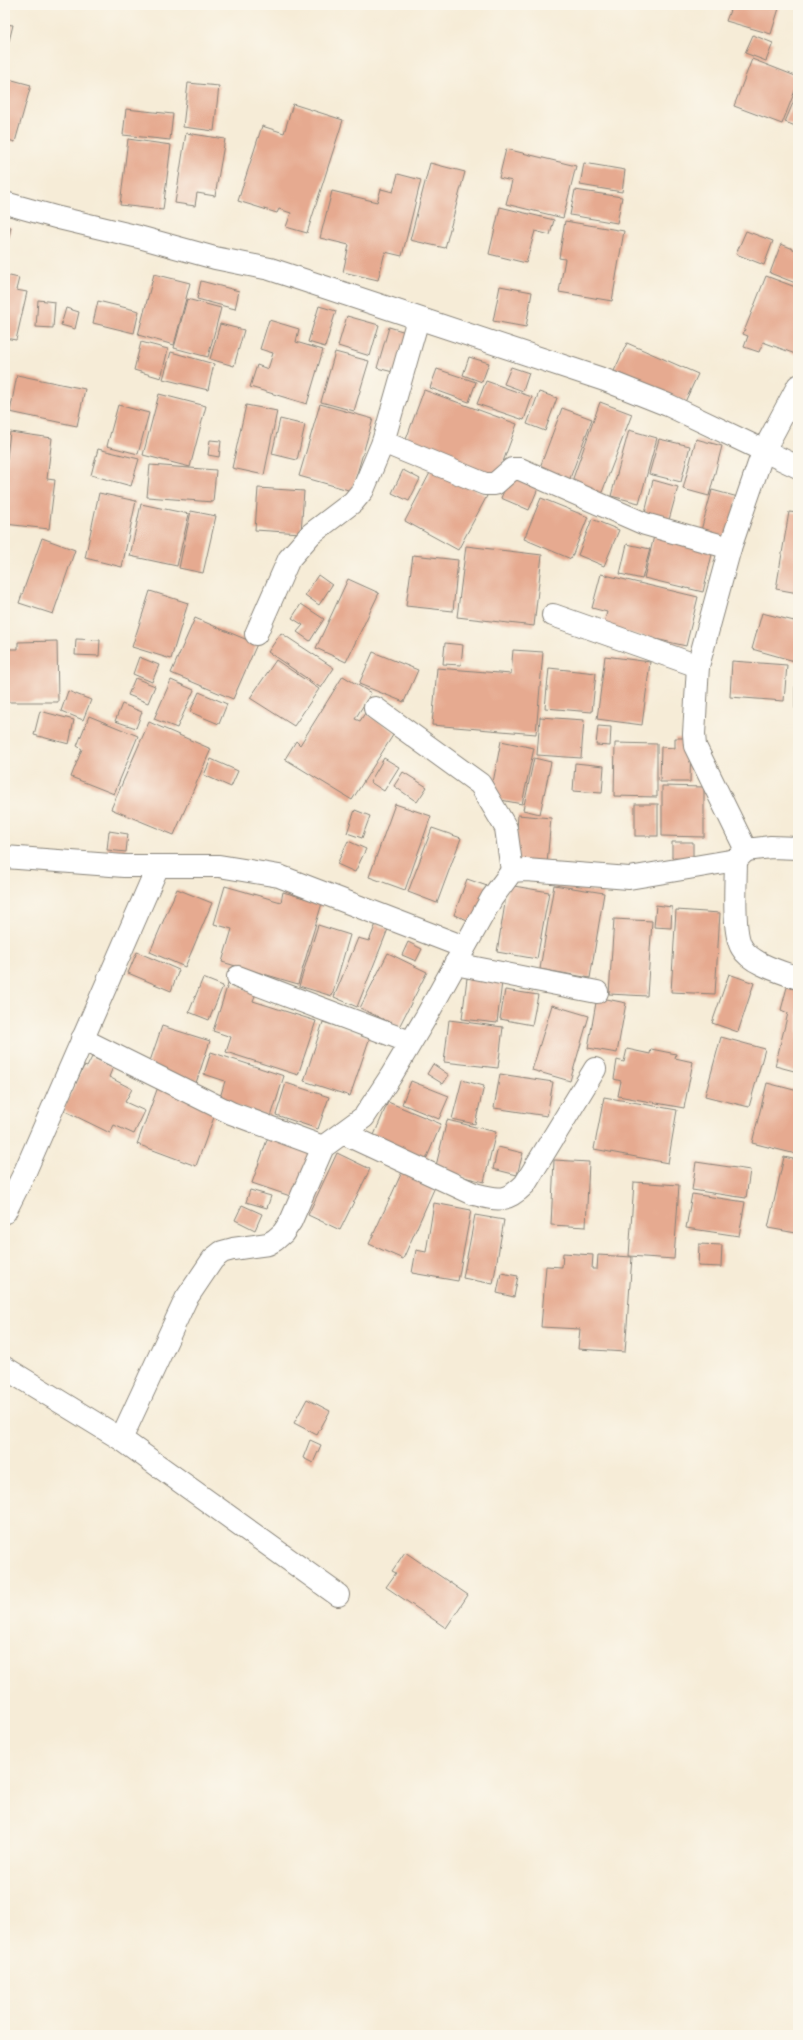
<svg xmlns="http://www.w3.org/2000/svg" width="803" height="2040" viewBox="0 0 803 2040" font-family="Itim,sans-serif">
  <style>
    .building { fill: #e6aa90 }
    .lines { fill: none; stroke-linecap: round; stroke-linejoin: round }
    .minor-casing { stroke: #89847a; stroke-width: 24 }
    .minor { stroke: #fff; stroke-width: 22 }
  </style>
  <rect width="100%" height="100%" fill="#fbf7ec"/>
  <filter id="ink" filterUnits="userSpaceOnUse"><feTurbulence type="fractalNoise" baseFrequency=".025" numOctaves="2"/><feDisplacementMap in="SourceGraphic" scale="8" xChannelSelector="R" yChannelSelector="G"/><feConvolveMatrix kernelMatrix="1 2 1 2 8 2 1 2 1" color-interpolation-filters="sRGB"/></filter>
  <filter id="wash" filterUnits="userSpaceOnUse"><feTurbulence type="fractalNoise" baseFrequency=".012" numOctaves="4" result="noise"/><feDisplacementMap in="SourceGraphic" scale="16" xChannelSelector="R" yChannelSelector="G"/><feGaussianBlur stdDeviation="0.9" result="paint"/><feColorMatrix in="noise" values="0 0 0 0 0 0 0 0 0 0 0 0 0 0 0 0 0 1.4 0 .05"/><feComposite in="paint" operator="in"/></filter>
  <g filter="url(#wash)">
    <rect width="100%" height="100%" fill="#f6ecd7"/>
    <g id="blocks">
      <g class="building">
        <path d="M732,5h48l-9,29 -45,-13z"/>
        <path d="M5,24l8,1 -4,16h-4z"/>
        <path d="M753,35l20,8 -7,18 -21,-8z"/>
        <path d="M752,59l46,18v6l-16,41 -48,-18z"/>
        <path d="M5,78l26,7 -16,57 -10,-3z"/>
        <path d="M188,83l31,3 -5,45 -31,-4z"/>
        <path d="M798,91v36l-13,-5z"/>
        <path d="M293,104l50,16 -36,113 -21,-6 5,-14 -12,-4 -2,4 -39,-12 24,-75 22,7z"/>
        <path d="M126,109l47,5 -3,26 -47,-5z"/>
        <path d="M186,133l39,6 -10,57 -18,-3 -2,13 -20,-3z"/>
        <path d="M128,139l43,6 -8,65 -43,-5z"/>
        <path d="M506,149l70,17 -13,52 -57,-14 6,-23 -13,-3z"/>
        <path d="M430,163l35,9 -20,76 -35,-8z"/>
        <path d="M584,163l41,7 -3,22 -42,-7z"/>
        <path d="M398,174l23,6 -19,76 -17,-4 -7,28 -35,-8 6,-27 -29,-7 12,-47 45,11 4,-13 12,3z"/>
        <path d="M575,190l47,7 -5,26 -47,-8z"/>
        <path d="M500,207l54,13 -4,15 -15,-4 -9,32 -37,-9z"/>
        <path d="M565,221l59,10 -12,70 -53,-9 6,-33 -6,-1z"/>
        <path d="M5,226l6,1 -5,24h-1z"/>
        <path d="M746,231l27,10 -9,24 -28,-11z"/>
        <path d="M781,244l17,7v33l-28,-11z"/>
        <path d="M154,274l36,9 -16,62 -36,-10z"/>
        <path d="M5,275l14,3 -3,12 11,2 -11,48 -11,-2z"/>
        <path d="M766,276l32,12v67l-35,-13 -4,10 -15,-5 4,-11 -5,-2z"/>
        <path d="M201,281l38,10 -4,18 -38,-10z"/>
        <path d="M500,286l32,6 -6,35 -33,-6z"/>
        <path d="M187,299l34,9 -13,49 -34,-9z"/>
        <path d="M38,300l17,2 -2,26 -17,-1z"/>
        <path d="M98,301l41,10 -5,22 -41,-10z"/>
        <path d="M319,306l17,5 -11,36 -17,-5z"/>
        <path d="M66,308l13,4 -4,17 -14,-4z"/>
        <path d="M347,316l32,9 -9,31 -32,-10z"/>
        <path d="M269,320l30,9 -3,13 27,8 -16,54 -57,-17 7,-22 11,4 5,-16 -13,-4z"/>
        <path d="M220,324l24,6 -10,36 -24,-7z"/>
        <path d="M389,327l20,6 -12,40 -20,-5z"/>
        <path d="M141,342l27,7 -7,29 -27,-8z"/>
        <path d="M627,343l71,31 -13,28 -71,-31z"/>
        <path d="M171,352l43,12 -6,26 -45,-11z"/>
        <path d="M335,352l34,9 -15,50 -33,-9z"/>
        <path d="M469,357l20,6 -7,19 -19,-7z"/>
        <path d="M511,367l18,6 -6,18 -19,-7z"/>
        <path d="M437,369l39,13 -7,20 -39,-14z"/>
        <path d="M17,375l68,14 -8,37 -67,-14z"/>
        <path d="M486,381l46,16 -8,23 -47,-16z"/>
        <path d="M424,390l93,34 -20,54 -93,-33z"/>
        <path d="M539,392l18,6 -12,33 -18,-7z"/>
        <path d="M159,394l47,12 -16,61 -47,-12z"/>
        <path d="M600,402l32,12 -31,81 -30,-11z"/>
        <path d="M320,404l53,15 -21,72 -53,-15z"/>
        <path d="M118,405l31,8 -11,41 -31,-8z"/>
        <path d="M246,405l31,6 -13,64 -32,-7z"/>
        <path d="M562,408l30,11 -23,62 -30,-11z"/>
        <path d="M280,419l25,6 -8,35 -25,-6z"/>
        <path d="M629,430l28,8 -18,65 -28,-7z"/>
        <path d="M10,432l42,6 -5,41 8,1 -6,49 -44,-5v-50z"/>
        <path d="M659,439l31,7 -9,36 -32,-8z"/>
        <path d="M696,439l26,7 -13,50 -26,-7z"/>
        <path d="M210,440l11,1 -2,16 -11,-2z"/>
        <path d="M98,449l41,10 -8,27 -40,-11z"/>
        <path d="M150,465l66,5 -3,32 -66,-5z"/>
        <path d="M433,467l54,29 -29,54 -53,-29z"/>
        <path d="M403,470l17,9 -11,22 -17,-8z"/>
        <path d="M511,474l28,12 -10,24 -28,-12z"/>
        <path d="M653,480l25,7 -9,33 -24,-7z"/>
        <path d="M258,488l46,3 -3,42 -46,-3z"/>
        <path d="M712,490l26,7 -11,45 -27,-8z"/>
        <path d="M99,493l37,8 -14,66 -37,-9z"/>
        <path d="M541,498l47,19 -17,42 -47,-20z"/>
        <path d="M141,504l48,10 -12,52 -47,-10z"/>
        <path d="M191,511l25,5 -13,57 -24,-5z"/>
        <path d="M789,512l9,1v80l-22,-4z"/>
        <path d="M592,519l27,11 -15,36 -26,-11z"/>
        <path d="M654,536l59,14 -10,42 -59,-14z"/>
        <path d="M42,538l33,12 -22,64 -34,-11z"/>
        <path d="M627,544l23,5 -8,30 -22,-5z"/>
        <path d="M466,546l76,9 -8,71 -77,-9z"/>
        <path d="M413,555l45,5 -5,51 -47,-5z"/>
        <path d="M601,574l97,23 -12,49 -83,-19 4,-15 -15,-4z"/>
        <path d="M318,575l14,10 -13,20 -14,-10z"/>
        <path d="M348,579l31,14 -33,69 -30,-14z"/>
        <path d="M150,591l38,12 -17,56 -39,-12z"/>
        <path d="M301,604l23,15 -14,22 -13,-9 6,-7 -11,-7z"/>
        <path d="M762,613l32,8 2,-7 2,1v47l-46,-13z"/>
        <path d="M195,618l62,26 -24,55 -62,-26z"/>
        <path d="M281,633l53,35 -13,20 -53,-36z"/>
        <path d="M76,639l24,1 -1,16 -24,-1z"/>
        <path d="M57,641l1,61h-53v-53h13v-7z"/>
        <path d="M445,643l18,2 -2,20 -18,-1z"/>
        <path d="M513,650l30,2 -7,82 -104,-9 5,-57 74,6z"/>
        <path d="M373,652l45,18 -14,32 -45,-18z"/>
        <path d="M605,656l45,6 -8,63 -45,-6z"/>
        <path d="M139,657l20,8 -7,17 -19,-8z"/>
        <path d="M276,660l43,29 -25,37 -44,-28z"/>
        <path d="M732,661l55,4 -3,36 -54,-4z"/>
        <path d="M549,668l47,5 -4,39 -47,-4z"/>
        <path d="M343,676l28,17 -16,26 5,2 5,-8 30,19 -43,68 -67,-41 11,-18 4,4z"/>
        <path d="M135,678l20,8 -7,17 -20,-8z"/>
        <path d="M171,680l23,10 -17,38 -23,-9z"/>
        <rect x="795" y="687" width="3" height="21"/>
        <path d="M68,691l23,9 -8,20 -22,-9z"/>
        <path d="M199,692l28,12 -8,20 -29,-12z"/>
        <path d="M122,704l20,8 -6,16 -21,-7z"/>
        <path d="M40,711l34,9 -5,24 -35,-9z"/>
        <path d="M89,716l49,20 -24,58 -43,-17 11,-28 -5,-3z"/>
        <path d="M540,717l44,3 -3,38 -44,-3z"/>
        <path d="M149,722l62,27 -37,86 -63,-26z"/>
        <path d="M598,726l13,1 -1,19 -14,-1z"/>
        <path d="M675,738h16l-1,44h-30l1,-35 14,1z"/>
        <path d="M501,741l33,7 -12,56 -32,-6z"/>
        <path d="M615,743l42,1v53l-43,-1z"/>
        <path d="M384,758l15,9 -15,24 -14,-9z"/>
        <path d="M534,758l17,4 -11,52 -17,-4z"/>
        <path d="M211,759l27,12 -7,16 -27,-12z"/>
        <path d="M575,763l29,3 -2,27 -29,-2z"/>
        <path d="M403,772l24,15 -10,15 -23,-16z"/>
        <path d="M662,786l42,1v50l-42,-1z"/>
        <path d="M395,804l36,12 -26,74 -36,-13z"/>
        <rect x="635" y="804" width="23" height="32"/>
        <path d="M355,810l15,6 -8,22 -15,-5z"/>
        <path d="M518,815l33,3 -4,46 -32,-3z"/>
        <path d="M432,828l29,10 -24,65 -29,-11z"/>
        <path d="M109,831l19,3 -2,18 -19,-2z"/>
        <path d="M348,841l18,8 -11,23 -18,-8z"/>
        <path d="M672,842h21v17l-21,-1z"/>
        <path d="M467,879l23,8 -14,36 -22,-8z"/>
        <path d="M508,885l41,7 -12,67 -40,-7z"/>
        <path d="M554,885l50,8 -14,85 -50,-9z"/>
        <path d="M225,886l56,16 2,-10 39,11 -24,81 -76,-22 10,-33 -18,-5z"/>
        <path d="M177,889l35,14 -27,64 -35,-15z"/>
        <path d="M656,905l16,2 -1,21 -17,-1z"/>
        <path d="M676,910l44,3 -5,81 -44,-2z"/>
        <path d="M614,919l38,2 -5,75 -38,-2z"/>
        <path d="M376,924l12,5 -31,78 -23,-10 24,-59 11,3z"/>
        <path d="M318,925l32,10 -18,61 -33,-10z"/>
        <path d="M408,942l14,7 -6,12 -14,-6z"/>
        <path d="M137,952l42,18 -8,21 -43,-18z"/>
        <path d="M388,953l39,19 -28,55 -39,-19z"/>
        <path d="M729,974l25,9 -16,49 -26,-9z"/>
        <path d="M203,978l20,8 -14,34 -20,-8z"/>
        <path d="M467,978l35,4 -5,41 -35,-4z"/>
        <path d="M228,984l28,9 -3,8 63,20 -18,54 -72,-23 5,-15 -18,-6z"/>
        <path d="M787,987l11,3v82l-23,-6 13,-53 -7,-3z"/>
        <path d="M505,990l33,5 -6,30 -32,-6z"/>
        <path d="M597,997l29,6 -9,50 -29,-5z"/>
        <path d="M552,1005l37,11 -19,65 -38,-11z"/>
        <path d="M449,1020l54,7 -5,41 -54,-6z"/>
        <path d="M323,1022l47,15 -20,59 -46,-15z"/>
        <path d="M162,1026l48,15 -14,42 -48,-16z"/>
        <path d="M721,1037l44,12 -16,58 -44,-11z"/>
        <path d="M627,1049l23,5 1,-5 25,5 -1,4 18,4 -9,46 -66,-12 3,-15 -7,-2 3,-19 7,2z"/>
        <path d="M211,1052l73,24 -13,41 -52,-16 6,-20 -21,-7z"/>
        <path d="M92,1057l21,10 -4,10 23,12 -7,13 20,9 -11,23 -20,-9 -4,8 -47,-23 21,-44 3,1z"/>
        <path d="M433,1064l16,11 -6,9 -16,-10z"/>
        <path d="M500,1074l53,8 -6,34 -53,-8z"/>
        <path d="M462,1080l22,6 -9,38 -23,-5z"/>
        <path d="M411,1081l38,15 -10,23 -37,-15z"/>
        <path d="M286,1083l43,14 -11,32 -42,-14z"/>
        <path d="M767,1083l31,8v56l-2,7 -44,-11z"/>
        <path d="M158,1087l59,22 -21,57 -59,-22z"/>
        <path d="M604,1097l73,13 -9,53 -74,-14z"/>
        <path d="M388,1102l53,22 -16,38 -53,-22z"/>
        <path d="M447,1120l49,12 -12,50 -49,-12z"/>
        <path d="M268,1137l44,14 -16,47 -44,-15z"/>
        <path d="M498,1147l25,6 -6,22 -24,-6z"/>
        <path d="M337,1153l33,16 -30,61 -32,-15z"/>
        <path d="M784,1157l14,3v22l-2,10h2v32l-2,9 -28,-5z"/>
        <path d="M554,1160l35,2 -3,65 -35,-2z"/>
        <path d="M696,1162l54,8 -4,28 -54,-8z"/>
        <path d="M402,1172l33,15 -32,72 -34,-15z"/>
        <path d="M634,1182l45,3 -5,74 -45,-3z"/>
        <path d="M250,1190l21,6 -4,12 -21,-6z"/>
        <path d="M692,1194l53,8 -6,34 -53,-8z"/>
        <path d="M434,1203l37,7 -13,71 -46,-8 4,-23 10,2z"/>
        <path d="M242,1205l20,9 -7,16 -20,-10z"/>
        <path d="M475,1215l29,5 -11,64 -30,-6z"/>
        <path d="M699,1244l23,1 -1,22 -23,-1z"/>
        <path d="M563,1253l30,2 -1,14h5l1,-14 34,2 -7,95 -47,-3 2,-20 -39,-2 5,-61 16,1z"/>
        <path d="M501,1273l17,3 -4,21 -17,-4z"/>
        <path d="M307,1399l23,12 -13,24 -23,-12z"/>
        <path d="M310,1440l11,5 -8,18 -10,-5z"/>
        <path d="M405,1552l63,43 -22,33 -60,-41 10,-14 -4,-2z"/>
      </g>
    </g>
  </g>
  <g filter="url(#ink)">
    <use href="#blocks" fill-opacity="0" stroke="#89847a" stroke-width="1"/>
    <g class="lines">
      <defs>
        <g id="minor">
          <path d="M5,203l54,15 80,19 76,21 55,11 335,111 63,25 130,62"/>
          <path d="M798,386l-35,66 -33,96 -32,118 -4,68 1,12 51,104 25,-3 27,1"/>
          <path d="M383,442l102,42h10l17,-15h8l125,55 85,24"/>
          <path d="M553,615l145,51"/>
          <path d="M256,634l33,-75 22,-25 42,-32 10,-12 20,-48 35,-123"/>
          <path d="M375,708l105,76 26,44 6,43"/>
          <path d="M5,857l119,9h95l60,10 185,71"/>
          <path d="M736,860c0,19 -4,73 6,88 9,16 40,24 56,30"/>
          <path d="M455,964l142,28"/>
          <path d="M238,977l172,65"/>
          <path d="M82,1039l149,74 92,34"/>
          <path d="M343,1133l131,61c24,6 32,9 51,-10l70,-115"/>
          <path d="M5,1212l19,-38 134,-308"/>
          <path d="M5,1368l116,71 217,156"/>
          <path d="M121,1439l65,-140 27,-40 9,-7 11,-3 35,-5 7,-4 8,-7 8,-12 32,-74 41,-30 27,-41 35,-59 66,-119 20,-27 14,-1 103,8 107,-18 10,-10"/>
        </g>
      </defs>
      <use href="#minor" class="minor-casing"/>
      <use href="#minor" class="minor"/>
    </g>
  </g>
  <rect width="803" height="2040" fill="none" stroke="#fbf7ec" stroke-width="20"/>
</svg>
